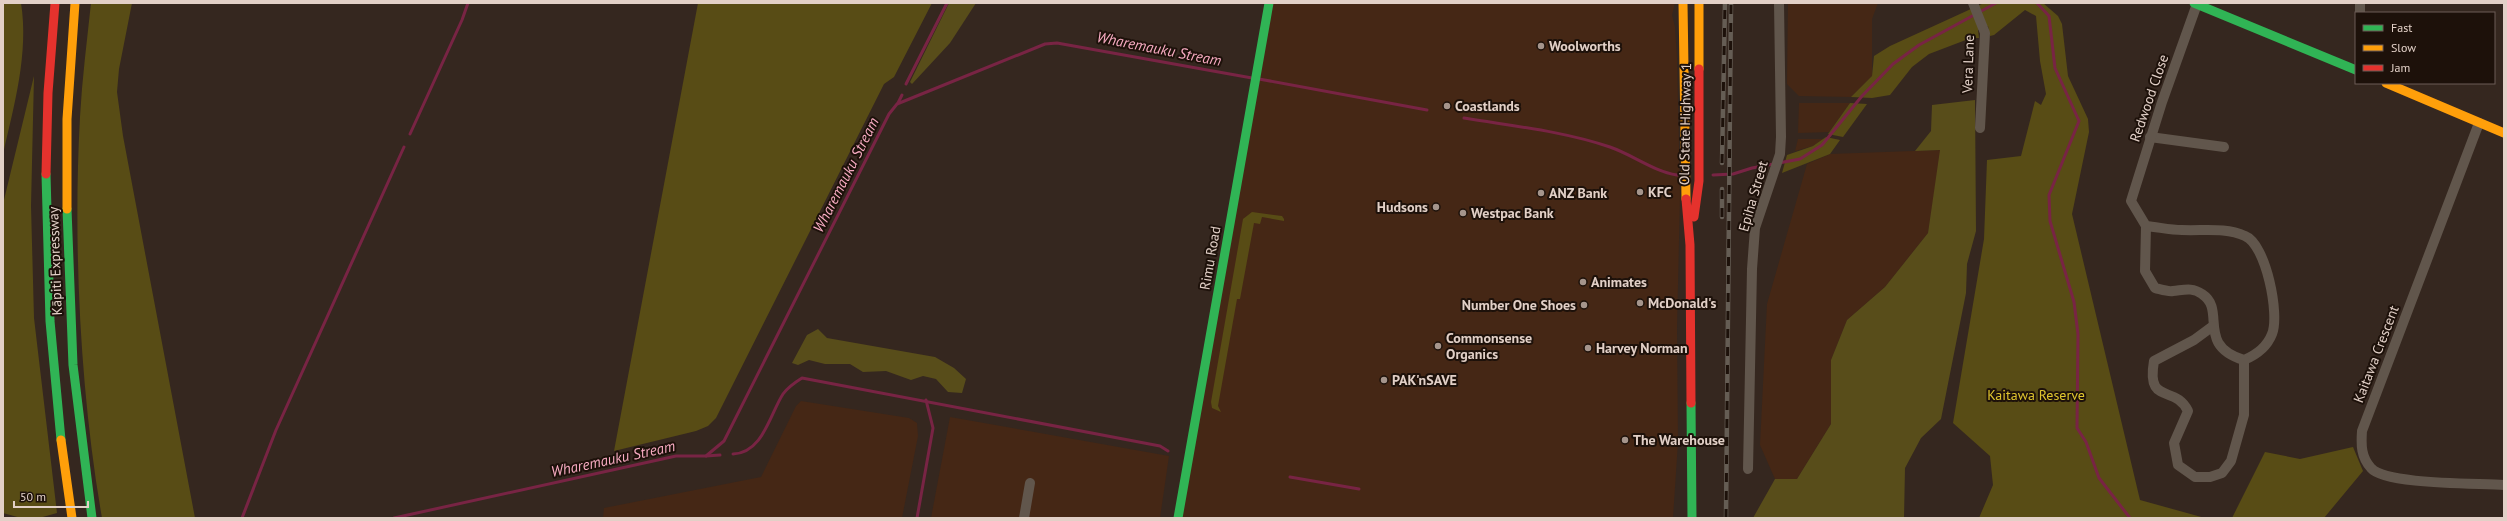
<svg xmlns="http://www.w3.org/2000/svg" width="2507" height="521" viewBox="0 0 2507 521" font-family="'PT Sans',sans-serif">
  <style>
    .built { fill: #452715 }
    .green { fill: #584c15 }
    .forest { fill: #584d1a }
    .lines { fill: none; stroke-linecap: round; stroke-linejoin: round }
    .stream { stroke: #782444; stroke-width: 3 }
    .street { stroke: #61564c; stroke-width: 10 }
    .fast { stroke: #30b455; stroke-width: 9 }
    .slow { stroke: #ff9f0a; stroke-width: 9 }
    .jam { stroke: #e5322d; stroke-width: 9 }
    .rail-casing { stroke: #655d54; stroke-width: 4.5 }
    .rail { stroke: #1d110a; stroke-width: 3; stroke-dasharray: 9; stroke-linecap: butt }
    .poi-dot { fill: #a5958c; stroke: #1d110a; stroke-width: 1.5 }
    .labels { text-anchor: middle; stroke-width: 4; stroke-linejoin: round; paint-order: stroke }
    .poi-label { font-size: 14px; font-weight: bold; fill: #e2d0c7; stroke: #1d110a; text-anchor: start }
    .street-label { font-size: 14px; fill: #e2d0c7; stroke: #1d110a }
    .park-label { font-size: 14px; fill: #dfc52e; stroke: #1d110a }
    .water-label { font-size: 15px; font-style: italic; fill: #f9acc3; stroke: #1d110a }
  </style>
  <rect width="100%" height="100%" fill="#35271f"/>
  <g class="built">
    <path d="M1273,3h402l-3,12 3,12 2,31 3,137 -3,134 1,113 -5,76h-492z"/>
    <path d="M1788,3h90l-6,16v57l-21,21 -52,-1 -12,-12z"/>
    <path d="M1799,103h51l-21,29 -31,1z"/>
    <path d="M1798,139h27l-12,7 -18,5z"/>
    <path d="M1941,150l-13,83 -43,54 -38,33 -16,40v64l-34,55h-22l-15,-34 7,-141 40,-140 23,-10z"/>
    <path d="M801,401l108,17 8,5 1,13 -16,82h-299l1,-10 157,-31 35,-71z"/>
    <path d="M950,417l219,39 -9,62h-229z"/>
  </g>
  <g class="green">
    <path d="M3,3h18c8,50 -7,103 -18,151z"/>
    <path d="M91,3h41l-13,66 -2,23 6,44 72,382h-93c-22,-126 -29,-273 -22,-401 2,-38 7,-76 11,-114z"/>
    <path d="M698,3h234l-38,74 -10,7 -168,334 -8,8 -12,5 -82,20z"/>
    <path d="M1984,3h59l15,13 4,8 6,52 20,43 1,13 -17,82 68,286 65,18h-226l14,-33 -3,-29 -37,-33 31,-184 3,-79 34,-4 14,-55 6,4 5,-11 -6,-33 -4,-45 -11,-6 -31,25 -4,1 -2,-10 -10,4 1,8h-8l-42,16 -17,13 -22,28 -18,3 -21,-1 21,-21 2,-20 16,-10z"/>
    <path d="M34,76l-3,130 3,112 23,195 -18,5h-18l-18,-5v-309z"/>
    <path d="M1850,103l17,1 -24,33 -15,-3z"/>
    <path d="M1826,137l14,3 -10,14 -48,19 5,-18 26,-9z"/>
    <path d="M1252,212l30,4 2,3v2l-22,-4 -2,7 -6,-1 -14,76h-3l-19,107 3,6 -9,-4 -1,-6 32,-183z"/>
    <path d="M2353,447l10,24 -39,47h-92l33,-66 35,7z"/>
  </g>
  <g class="forest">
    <path d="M949,3h27l-26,40 -38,41 -2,-2z"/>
    <path d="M1975,100l1,131 -9,33 -1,29 -25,126 -20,19 -16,30 -1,50h-151l22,-39h22l34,-55v-64l16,-40 38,-33 43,-54 12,-83 -25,1 16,-20 1,-26z"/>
    <path d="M818,329l9,9 108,19 19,11 12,11 -4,14 -14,-1 -12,-13 -13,-3 -12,4 -25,-9 -23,1 -13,-8h-25l-16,-4 -11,5 -6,-2 15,-28z"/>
  </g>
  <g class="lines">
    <g class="stream">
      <path d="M2037,3l12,13 6,52 24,53 -30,74 1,26 24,81 4,32 -1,94 9,14 13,36 31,40"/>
      <path d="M1259,79l168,31"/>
      <path d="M906,84l41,-81"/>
      <path d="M898,103l4,-8"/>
      <path d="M1464,118c48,8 99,13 146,29 23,8 43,24 67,28"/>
      <path d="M410,134l52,-114 6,-17"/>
      <path d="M1713,175l20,-1 19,-6 48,-9 22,-14 40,-49 31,-32 26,-19 77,-42"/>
      <path d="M733,454c30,-1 37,-40 50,-60 5,-7 11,-11 19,-16l358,68 8,5"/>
      <path d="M706,456l14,-1"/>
      <path d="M1290,477l69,12"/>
      <path d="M242,518l34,-88 128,-283"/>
      <path d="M394,518l282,-62h30l18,-15 165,-327 8,-10 148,-60 12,-1 195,35"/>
      <path d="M917,518l16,-90 -7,-28"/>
    </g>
    <g class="street">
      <path d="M1973,3l12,30 -5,95"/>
      <path d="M2360,13v-10"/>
      <path d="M2479,123l-117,308c-1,14 -1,26 9,37 14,17 108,15 133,17"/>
      <path d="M2150,137l74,10"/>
      <path d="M2146,226c12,1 24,4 36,4 22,1 43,-3 63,6 21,8 35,79 27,98 -5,13 -16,21 -28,26 -49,-15 -17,-50 -42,-66 -10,-7 -18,-4 -29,-3 -6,1 -13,-2 -18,-3l-10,-17 1,-45 -15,-25 31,-99 35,-98"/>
      <path d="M2213,326l-19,14 -40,21c-8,45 21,23 34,50l-14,32 4,22 17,12h15l12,-4 9,-12 13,-46v-55"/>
      <path d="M1748,469l4,-200 3,-41 25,-74 1,-17 -2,-134"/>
      <path d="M1024,518l6,-35"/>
    </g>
    <g class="fast">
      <path d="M2194,3l162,67"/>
      <path d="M46,174l4,147 11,119"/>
      <path d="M67,209l6,156 19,153"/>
      <path d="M1691,403l1,115"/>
      <path d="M1178,518l91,-515"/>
    </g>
    <g class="slow">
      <path d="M1683,3l3,196"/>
      <path d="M1699,3v66"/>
      <path d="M2386,83l118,50"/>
      <path d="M67,209v-90l8,-116"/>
      <path d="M61,440l11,78"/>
    </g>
    <g class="jam">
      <path d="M46,174l2,-81 7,-90"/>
      <path d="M1686,199l4,46 1,158"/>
      <path d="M1694,217l5,-36v-112"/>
    </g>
    <defs>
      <g id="rail">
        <path d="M1722,163l3,-160"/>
        <path d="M1722,217v-28"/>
        <path d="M1726,518l5,-515"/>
      </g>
    </defs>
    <use href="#rail" class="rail-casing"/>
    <use href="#rail" class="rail"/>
  </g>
  <g class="poi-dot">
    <circle cx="1541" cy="46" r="4"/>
    <circle cx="1447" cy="106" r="4"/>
    <circle cx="1640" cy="192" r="4"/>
    <circle cx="1541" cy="193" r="4"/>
    <circle cx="1436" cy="207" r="4"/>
    <circle cx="1463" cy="213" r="4"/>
    <circle cx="1583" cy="282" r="4"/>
    <circle cx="1640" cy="303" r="4"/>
    <circle cx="1584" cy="305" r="4"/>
    <circle cx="1438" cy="346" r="4"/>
    <circle cx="1588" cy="348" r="4"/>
    <circle cx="1384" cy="380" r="4"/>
    <circle cx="1625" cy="440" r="4"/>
  </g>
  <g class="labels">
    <g class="poi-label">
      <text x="1549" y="51">Woolworths</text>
      <text x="1455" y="111">Coastlands</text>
      <text x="1648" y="197">KFC</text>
      <text x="1549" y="198">ANZ Bank</text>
      <text x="1428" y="212" text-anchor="end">Hudsons</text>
      <text x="1471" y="218">Westpac Bank</text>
      <text x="1591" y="287">Animates</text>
      <text x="1648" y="308">McDonald's</text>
      <text x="1576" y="310" text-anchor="end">Number One Shoes</text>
      <text x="1446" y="343">Commonsense<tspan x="1446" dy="16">Organics</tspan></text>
      <text x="1596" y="353">Harvey Norman</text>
      <text x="1392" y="385">PAK'nSAVE</text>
      <text x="1633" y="445">The Warehouse</text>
    </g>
    <g class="street-label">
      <text transform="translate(1968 64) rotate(-88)" y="5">Vera Lane</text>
      <text transform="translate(2149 98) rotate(-71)" y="5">Redwood Close</text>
      <text transform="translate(1685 124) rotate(-89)" y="5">Old State Highway 1</text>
      <text transform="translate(1753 196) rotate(-74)" y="5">Epiha Street</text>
      <text transform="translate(1210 258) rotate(-80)" y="5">Rimu Road</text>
      <text transform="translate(55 261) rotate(-92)" y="5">Kāpiti Expressway</text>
      <text transform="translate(2376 354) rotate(-69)" y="5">Kaitawa Crescent</text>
    </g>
    <g class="park-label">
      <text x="2036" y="400">Kaitawa Reserve</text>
    </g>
    <g class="water-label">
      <text transform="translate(1159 49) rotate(11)" y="5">Wharemauku Stream</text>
      <text transform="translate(846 175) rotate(-63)" y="5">Wharemauku Stream</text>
      <text transform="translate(613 459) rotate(-12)" y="5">Wharemauku Stream</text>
    </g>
  </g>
  <rect width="2507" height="521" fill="none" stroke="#e2d0c7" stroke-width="8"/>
  <rect x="2355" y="12" width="140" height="72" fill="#1d110a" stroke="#6c5d56"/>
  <rect x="2363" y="25" width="20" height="6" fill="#30b455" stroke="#6c5d56"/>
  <text x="2391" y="32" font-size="12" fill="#e2d0c7">Fast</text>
  <rect x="2363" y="45" width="20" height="6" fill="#ff9f0a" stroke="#6c5d56"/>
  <text x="2391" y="52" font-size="12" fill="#e2d0c7">Slow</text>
  <rect x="2363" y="65" width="20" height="6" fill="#e5322d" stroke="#6c5d56"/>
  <text x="2391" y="72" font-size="12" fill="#e2d0c7">Jam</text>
  <path d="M14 501v6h74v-6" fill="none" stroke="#e2d0c7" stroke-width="2"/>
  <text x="20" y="501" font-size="12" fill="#e2d0c7" stroke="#1d110a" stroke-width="3" paint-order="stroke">50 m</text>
</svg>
